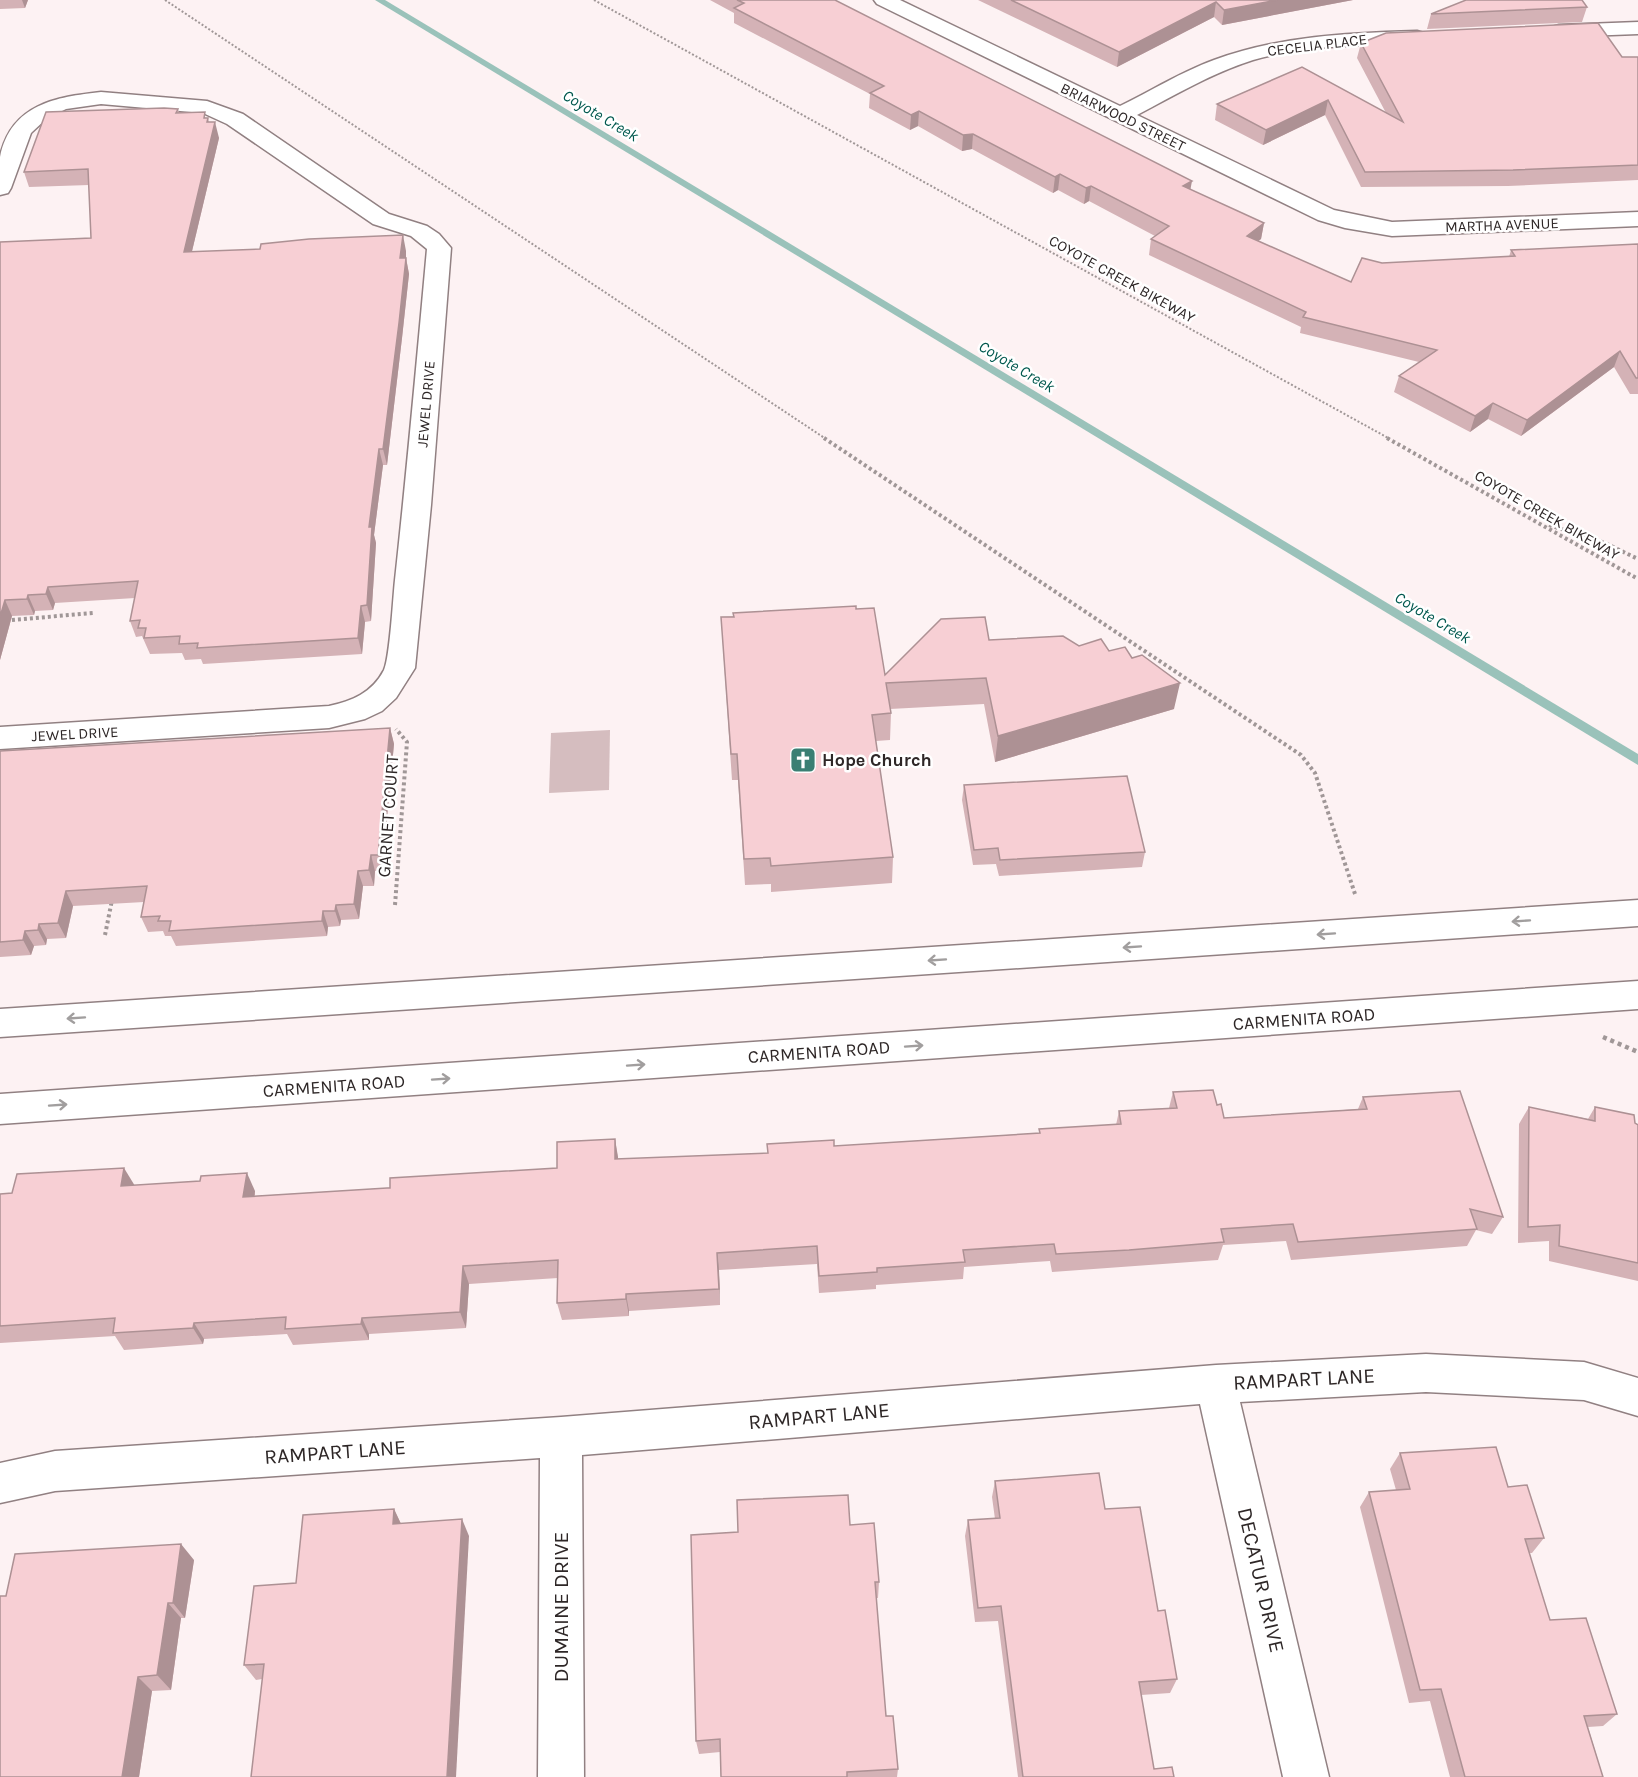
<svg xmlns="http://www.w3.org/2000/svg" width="1638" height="1777" viewBox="0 0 1638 1777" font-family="Karla,sans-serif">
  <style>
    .green { fill: #d5bdbf }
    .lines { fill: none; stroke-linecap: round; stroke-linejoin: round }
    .stream { fill: #9ac2ba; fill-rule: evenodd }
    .street-casing { stroke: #918082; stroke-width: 3 }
    .secondary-casing { stroke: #918082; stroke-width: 3 }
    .path-far2 { stroke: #a09797; stroke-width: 2; stroke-dasharray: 2 2; stroke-linecap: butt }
    .path-far1 { stroke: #a09797; stroke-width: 4; stroke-dasharray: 3 3; stroke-linecap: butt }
    .path { stroke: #a09797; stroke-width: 4.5; stroke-dasharray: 4 4; stroke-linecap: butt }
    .street { fill: #fff; fill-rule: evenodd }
    .secondary { fill: #fff; fill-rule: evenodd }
    .wall { fill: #d4b2b6 }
    .shaded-wall { fill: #ad9194 }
    .building { fill: #f7cfd4; stroke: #ad9194; stroke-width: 1.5 }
    .oneway { stroke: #a19e9e }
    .labels { text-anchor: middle; stroke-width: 5; stroke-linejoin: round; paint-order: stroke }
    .far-street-label { font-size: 15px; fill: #2e2727; stroke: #fff }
    .far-water-label { font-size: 16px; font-style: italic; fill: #00584e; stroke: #fff }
    .poi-label { font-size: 18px; font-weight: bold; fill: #2e2727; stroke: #fff; text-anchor: start }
    .street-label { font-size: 18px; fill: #2e2727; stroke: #fff }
    .near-street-label { font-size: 21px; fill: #2e2727; stroke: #fff }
  </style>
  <rect width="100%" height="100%" fill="#fdf2f3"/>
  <path class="green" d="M610,730l-1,60 -60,3 2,-60z"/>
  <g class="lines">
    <path class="stream" d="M375,0h10l1253,754v11z"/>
    <defs>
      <g id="street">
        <path d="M874,0h26l220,106c31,-15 61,-34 94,-46 65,-24 134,-27 203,-29l7,2 3,4 -3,4 -7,2c-54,2 -111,2 -164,17 -41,13 -78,35 -116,55l197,95 58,12 246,-10v14l-246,10 -47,-8 -27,-8 -441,-216z"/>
        <path d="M1638,22v12l-79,3 -7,-2 -3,-4 3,-4 7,-2z"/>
        <path d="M101,92l106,9 36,13 146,100 38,12 12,8 12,14 -20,257 -16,163 -19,30 -14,13 -17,8 -36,9 -329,21v-22l329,-21c23,-5 43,-13 55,-36 6,-13 9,-72 11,-90 12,-110 22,-221 32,-331l-16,-13 -38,-12 -146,-100 -24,-11 -102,-9 -35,5 -20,10 -15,14 -20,55 -3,5 -8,2c0,-12 0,-26 0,-38 11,-53 56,-60 101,-65z"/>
        <path d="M1426,1354l158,8 54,16v38l-54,-16 -158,-8 -186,10 89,375h-46l-83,-373 -618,51 2,322h-46l2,-319 -485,33 -55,12v-40l55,-12 506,-34 655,-52z"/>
      </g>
      <g id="secondary">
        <path d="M1638,900v26l-1638,111v-28z"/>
        <path d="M1638,981v28l-1638,115v-30z"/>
      </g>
    </defs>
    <use href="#street" class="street-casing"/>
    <use href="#secondary" class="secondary-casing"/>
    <g class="path-far2">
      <path d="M165,0l661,439"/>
      <path d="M594,0l796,439"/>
    </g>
    <g class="path-far1">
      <path d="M824,438l477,317 14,18 40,121"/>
      <path d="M1387,438l251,141"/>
      <path d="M1549,525l56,18 33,16"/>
      <path d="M0,621l93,-8"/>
      <path d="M395,905l12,-163 -11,-13"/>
      <path d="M105,935l7,-35"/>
    </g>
    <path class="path" d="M1603,1037l35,15"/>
    <use href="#street" class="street"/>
    <use href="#secondary" class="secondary"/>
  </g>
  <g class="wall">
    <path d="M0,0h28l-3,8 -25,1z"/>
    <path d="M710,0h125l356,190 73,33 -3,16 -3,2 93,41 31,-19 127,-6 2,-7 127,-6v150h-8l-16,-27 -93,69 -33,-17 -18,13 -76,-40 5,-16 20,-14 -119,-29 1,-6 -152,-72 2,-16 4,-3 -66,-35 -5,3 -26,-14 -5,3 -81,-44 -10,2 -44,-25 -8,4 -41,-22 1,-14 -136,-71v-10z"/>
    <path d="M978,0h375l-131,25 -8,-8 -97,50z"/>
    <path d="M1587,7l-5,15 -155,7 4,-15z"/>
    <path d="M1361,43l261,14h16v123l-130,6 -147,1 -36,-72 -62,30 -48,-25 2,-16 85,-37 84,46 -29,-55z"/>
    <path d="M178,109l1,4 29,5 1,4 10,16 -27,113h214v7l3,16 -7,64 -15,127h-4l-9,70 2,8 -5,78 -6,1 -3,32 -159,10 -2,-5 -16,1 -3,-7 -32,1 -8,-18 -6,1 -6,-16 5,-23 -80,5 -2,7 -18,1 -1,4 -22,1 -12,44v-418l91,-4 -2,-53 -60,2 -5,-15z"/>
    <path d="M856,609l29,66 104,-35 90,6 30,5 23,7 42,51 -179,53 -11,-58 -94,5 1,4 -1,27 -14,1 17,116 -1,26 -121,9v-8l-26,1 -7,-105h-6l-11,-163z"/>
    <path d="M390,728l4,16 -12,126 -7,1 -1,15h-11l-4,33 -18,1 -1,6 -12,1 -1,9 -151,10 -5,-10h-6l-2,-5 -15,1 -7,-15 3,-15 -71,4 -7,32 -19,1 -1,6 -12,1 -3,9 -31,2v-206z"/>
    <path d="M964,785l181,67 -3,15 -143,9 -3,-12 -23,1 -11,-65z"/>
    <path d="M1173,1092l44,13 7,13 134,-9 5,-12 140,120 -11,17 -16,-4 -9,16 -176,14 -5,-19 -63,4 -5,15 -166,12 -2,-11 -86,6 -1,12 -87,6v4l-57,4 -2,-29 -98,6 1,35 -91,6v5l-67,4 -5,-17 1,-25 -89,6 -3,44 -97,6v6l-76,5 -6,-11 -83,5 -1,5 -79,6 -9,-14 -115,7v-149l134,-9 121,6v5l132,-8 170,-20 58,-29 3,20 150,-6 66,-7 205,-13v-4l77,-4 3,-14 50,-3z"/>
    <path d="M1529,1107l59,12 7,-12 43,18v156l-89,-20v-20l-31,2 1,-119z"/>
    <path d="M1400,1453l108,34 36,51 -12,15h-3l21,67 67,94 -14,12 -15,1 15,50h-153l-20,-76 -21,2 -49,-196 9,-15 27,-2 -6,-21z"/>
    <path d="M995,1481l110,28 53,102 19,68 -7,14 -29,2 13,74 20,8h-156l-20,-156 -23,1 -10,-86 3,-16 27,-1 -3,-22z"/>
    <path d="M394,1509l7,15 68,12 -207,143 -6,1 -12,-15 52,-82z"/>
    <path d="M850,1525l29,57 -1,16h-2l10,118 12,53 -1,8h-176l-1,-25 -21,2 -3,-13z"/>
    <path d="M194,1560l-9,58h-4l-10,72 -19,1 -13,86h-139l6,-181z"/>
  </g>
  <g class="shaded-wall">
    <path d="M22,0h6l-3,8z"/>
    <path d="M1277,0h76l-131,25 2,-15z"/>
    <path d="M1216,2l-2,15 -97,50 2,-15z"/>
    <path d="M1328,100l-3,15 -62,30 3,-15z"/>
    <path d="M919,111l-1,15 -8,4 1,-15z"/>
    <path d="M215,122l4,16 -31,130 -4,-16z"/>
    <path d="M973,134l-1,15 -10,2 1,-16z"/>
    <path d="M1060,174l-2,16 -5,3 2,-16z"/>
    <path d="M1192,181l-3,16 -6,-11z"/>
    <path d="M1091,186l-2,15 -5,3 2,-16z"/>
    <path d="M1264,223l-3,16 -17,12 3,-15z"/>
    <path d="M403,235l3,16v7l3,16 -7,64 -15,127 -4,-16 17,-191z"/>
    <path d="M1620,351l-6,16 -93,69 6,-16z"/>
    <path d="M1493,403l-5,16 -18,13 5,-16z"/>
    <path d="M379,449l4,16 -9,70 2,8 -5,78 -4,-16 2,-78z"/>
    <path d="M48,587l7,16 -2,7 -7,-16z"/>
    <path d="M28,595l7,16 -1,4 -7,-16z"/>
    <path d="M5,600l7,16 -12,44v-43z"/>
    <path d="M361,606l4,16 -3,32 -4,-16z"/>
    <path d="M1180,683l-6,26 -179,53 3,-26z"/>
    <path d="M390,728l4,16 -12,126 -4,-15z"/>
    <path d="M371,855l4,16 -1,15 -5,-16z"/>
    <path d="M358,871l5,15 -4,33 -5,-15z"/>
    <path d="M66,891l7,15 -7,32 -8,-15z"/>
    <path d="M336,905l5,15 -1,6 -5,-15z"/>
    <path d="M323,911l5,16 -1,9 -5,-15z"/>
    <path d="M39,924l8,15 -1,6 -8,-15z"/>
    <path d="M25,931l9,15 -3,9 -8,-15z"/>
    <path d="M615,1139l3,18v21l-3,-19z"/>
    <path d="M124,1168l11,18h-14z"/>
    <path d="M247,1173l8,18 -3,24 -9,-18z"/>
    <path d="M717,1253l2,17 1,35 -1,-16z"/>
    <path d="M463,1266l6,18 -3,44 -6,-16z"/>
    <path d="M626,1294l3,17v5l-3,-17z"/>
    <path d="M362,1318l7,16v6l-8,-16z"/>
    <path d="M194,1323l10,16 -1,5 -10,-16z"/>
    <path d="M394,1509l8,17 -9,-2z"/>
    <path d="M462,1519l7,17 -13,241h-9z"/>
    <path d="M181,1544l13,16 -9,58 -12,-15z"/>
    <path d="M168,1603l13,15 -10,72 -14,-15z"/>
    <path d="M138,1677l14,14 -13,86h-17z"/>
  </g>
  <g class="building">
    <path d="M737,0h98l357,181 -9,5 81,37 -17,13 104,46 11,-24 20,5 133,-7 -4,-6 127,-6v134h-2l-16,-27 -93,69 -34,-17 -18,13 -76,-40 38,-26 -134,-33 3,-5 -155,-73 18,-13 -78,-40 -5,2 -26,-14 -5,3 -82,-43 -10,1 -44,-24 -8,4 -41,-22 14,-7 -150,-78 10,-5z"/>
    <path d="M1011,0h266l-53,10 -8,-8 -97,50z"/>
    <path d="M1466,0h116l5,7 -156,7z"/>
    <path d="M1598,23l24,34h16v108l-125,5 -148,2 -37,-72 -62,30 -49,-26 85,-37 101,55 -42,-79 25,-10z"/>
    <path d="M164,108l14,1 -2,4 29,-1 -1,6h4l-1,4h8l-31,130 76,-3 1,-5 48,-5 94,-4 -3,23h6l-7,65 -16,126h-4l-10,78h3l-5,78 -6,1 -3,32 -161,10 1,-5 -19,1 1,-8 -36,2 2,-10h-8l2,-8 -10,1 8,-40 -90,6 -2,7 -18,1 -1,4 -22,1 -5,17v-375l91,-4 -3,-69 -64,3 22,-60z"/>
    <path d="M856,606v3l18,-1 11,67 56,-56 44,-2 4,23 74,-4 16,10 22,-7 8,12 16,-4 7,11 10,-3 38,28 -182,53 -12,-58 -100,5 5,30 -19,2 21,142 -122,9 -1,-8 -26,1 -7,-105h-6l-10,-137h13l-1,-4z"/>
    <path d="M390,728l-12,127h-7l-2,15 -11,1 -4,33 -18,1 -1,6h-12l-1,10 -153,10 2,-10h-13l2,-5 -19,1 6,-31 -81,5 -8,32 -19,1 -1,6 -13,1 -2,9 -23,2v-191z"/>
    <path d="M1127,776l18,76 -145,8 -2,-12 -24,2 -10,-65z"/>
    <path d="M1213,1090l4,15 4,-1 3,14 143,-9 -4,-12 97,-6 43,126 -33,-8 7,20 -179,13 -5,-18 -72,5 3,13 -95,8 -73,4 -2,-10 -91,6 2,12 -88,6v4l-58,4 -2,-30 -100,7 2,36 -93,5v5l-69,4 1,-43 -95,6 -3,46 -98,6 -1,6 -76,5 1,-12 -92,6 -1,5 -80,5 2,-15 -115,8v-132l12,-1 5,-19 107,-6 -3,18 79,-5 1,-5 46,-3 -4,24 144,-9h3v-10l167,-10v-26l58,-3v20l153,-6 -1,-9 67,-4v6l206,-13 -1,-4 82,-5 -2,-13 58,-3 -4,-16z"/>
    <path d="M1529,1107l66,14v-14l39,8 1,8 3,2v138l-79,-17 1,-21 -32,2z"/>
    <path d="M1496,1447l12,40 19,-2 17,53 -19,1 25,81 36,-2 31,96 -33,2 19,61h-138l-24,-88 -21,1 -51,-198 41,-3 -10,-36z"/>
    <path d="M1099,1473l6,36 35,-2 18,104 7,-1 12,69 -38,3 15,87 18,-2 2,10h-151l-22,-171 -23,2 -10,-88 32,-2 -5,-37z"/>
    <path d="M848,1495l2,30 24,-2 5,59h-4l11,134h7l5,53 -51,3v5h-126l-1,-38 -24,2 -5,-206 47,-3 -1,-32z"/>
    <path d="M394,1509l-1,15 69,-5 -15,258h-196l13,-113 -20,1 10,-79 42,-3 7,-68z"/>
    <path d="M181,1544l-8,59h-5l-11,72 -19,2 -16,100h-122v-181h6l9,-42z"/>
  </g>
  <defs><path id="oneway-shaft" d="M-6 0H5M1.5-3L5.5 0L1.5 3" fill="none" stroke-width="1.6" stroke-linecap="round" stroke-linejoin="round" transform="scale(1.5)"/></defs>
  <g class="oneway">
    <use href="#oneway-shaft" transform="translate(1521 921) rotate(176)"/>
    <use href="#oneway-shaft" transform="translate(1326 934) rotate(176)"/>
    <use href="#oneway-shaft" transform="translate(1132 947) rotate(176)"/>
    <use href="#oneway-shaft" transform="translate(937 960) rotate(176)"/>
    <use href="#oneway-shaft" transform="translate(76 1018) rotate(176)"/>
    <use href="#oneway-shaft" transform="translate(914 1046) rotate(-4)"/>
    <use href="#oneway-shaft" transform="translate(636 1065) rotate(-4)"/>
    <use href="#oneway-shaft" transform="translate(441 1079) rotate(-4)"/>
    <use href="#oneway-shaft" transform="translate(58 1105) rotate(-4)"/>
  </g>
  <defs>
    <symbol id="church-square" viewBox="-11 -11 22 22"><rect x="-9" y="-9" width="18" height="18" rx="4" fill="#3a7f73" stroke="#fff"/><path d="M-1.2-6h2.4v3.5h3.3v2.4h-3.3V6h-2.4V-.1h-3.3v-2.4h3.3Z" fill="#fff"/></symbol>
  </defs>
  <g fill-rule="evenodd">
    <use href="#church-square" x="788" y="745" width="30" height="30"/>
  </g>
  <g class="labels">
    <g class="far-street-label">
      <text transform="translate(1317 45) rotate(-7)" y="5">CECELIA PLACE</text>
      <text transform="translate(1123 117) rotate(26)" y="5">BRIARWOOD STREET</text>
      <text transform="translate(1502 225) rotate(-2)" y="5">MARTHA AVENUE</text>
      <text transform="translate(1122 279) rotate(29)" y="5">COYOTE CREEK BIKEWAY</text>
      <text transform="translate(426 404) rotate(-85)" y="5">JEWEL DRIVE</text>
      <text transform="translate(1547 515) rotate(30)" y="5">COYOTE CREEK BIKEWAY</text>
      <text transform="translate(75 734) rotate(-3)" y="5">JEWEL DRIVE</text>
    </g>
    <g class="far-water-label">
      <text transform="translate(601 115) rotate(31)" y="6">Coyote Creek</text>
      <text transform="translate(1017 366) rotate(31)" y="6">Coyote Creek</text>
      <text transform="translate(1433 617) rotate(31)" y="6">Coyote Creek</text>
    </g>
    <g class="poi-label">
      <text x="822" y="766">Hope Church</text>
    </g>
    <g class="street-label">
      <text transform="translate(388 816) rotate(-86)" y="6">GARNET COURT</text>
      <text transform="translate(1304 1019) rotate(-4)" y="6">CARMENITA ROAD</text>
      <text transform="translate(819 1052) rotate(-4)" y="6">CARMENITA ROAD</text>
      <text transform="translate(334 1086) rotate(-4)" y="6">CARMENITA ROAD</text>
    </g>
    <g class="near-street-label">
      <text transform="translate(1304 1379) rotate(-3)" y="7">RAMPART LANE</text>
      <text transform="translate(819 1416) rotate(-5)" y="7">RAMPART LANE</text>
      <text transform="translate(335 1452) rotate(-4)" y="7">RAMPART LANE</text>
      <text transform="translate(1261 1580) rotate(77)" y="7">DECATUR DRIVE</text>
      <text transform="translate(561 1607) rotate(-90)" y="7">DUMAINE DRIVE</text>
    </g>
  </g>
</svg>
